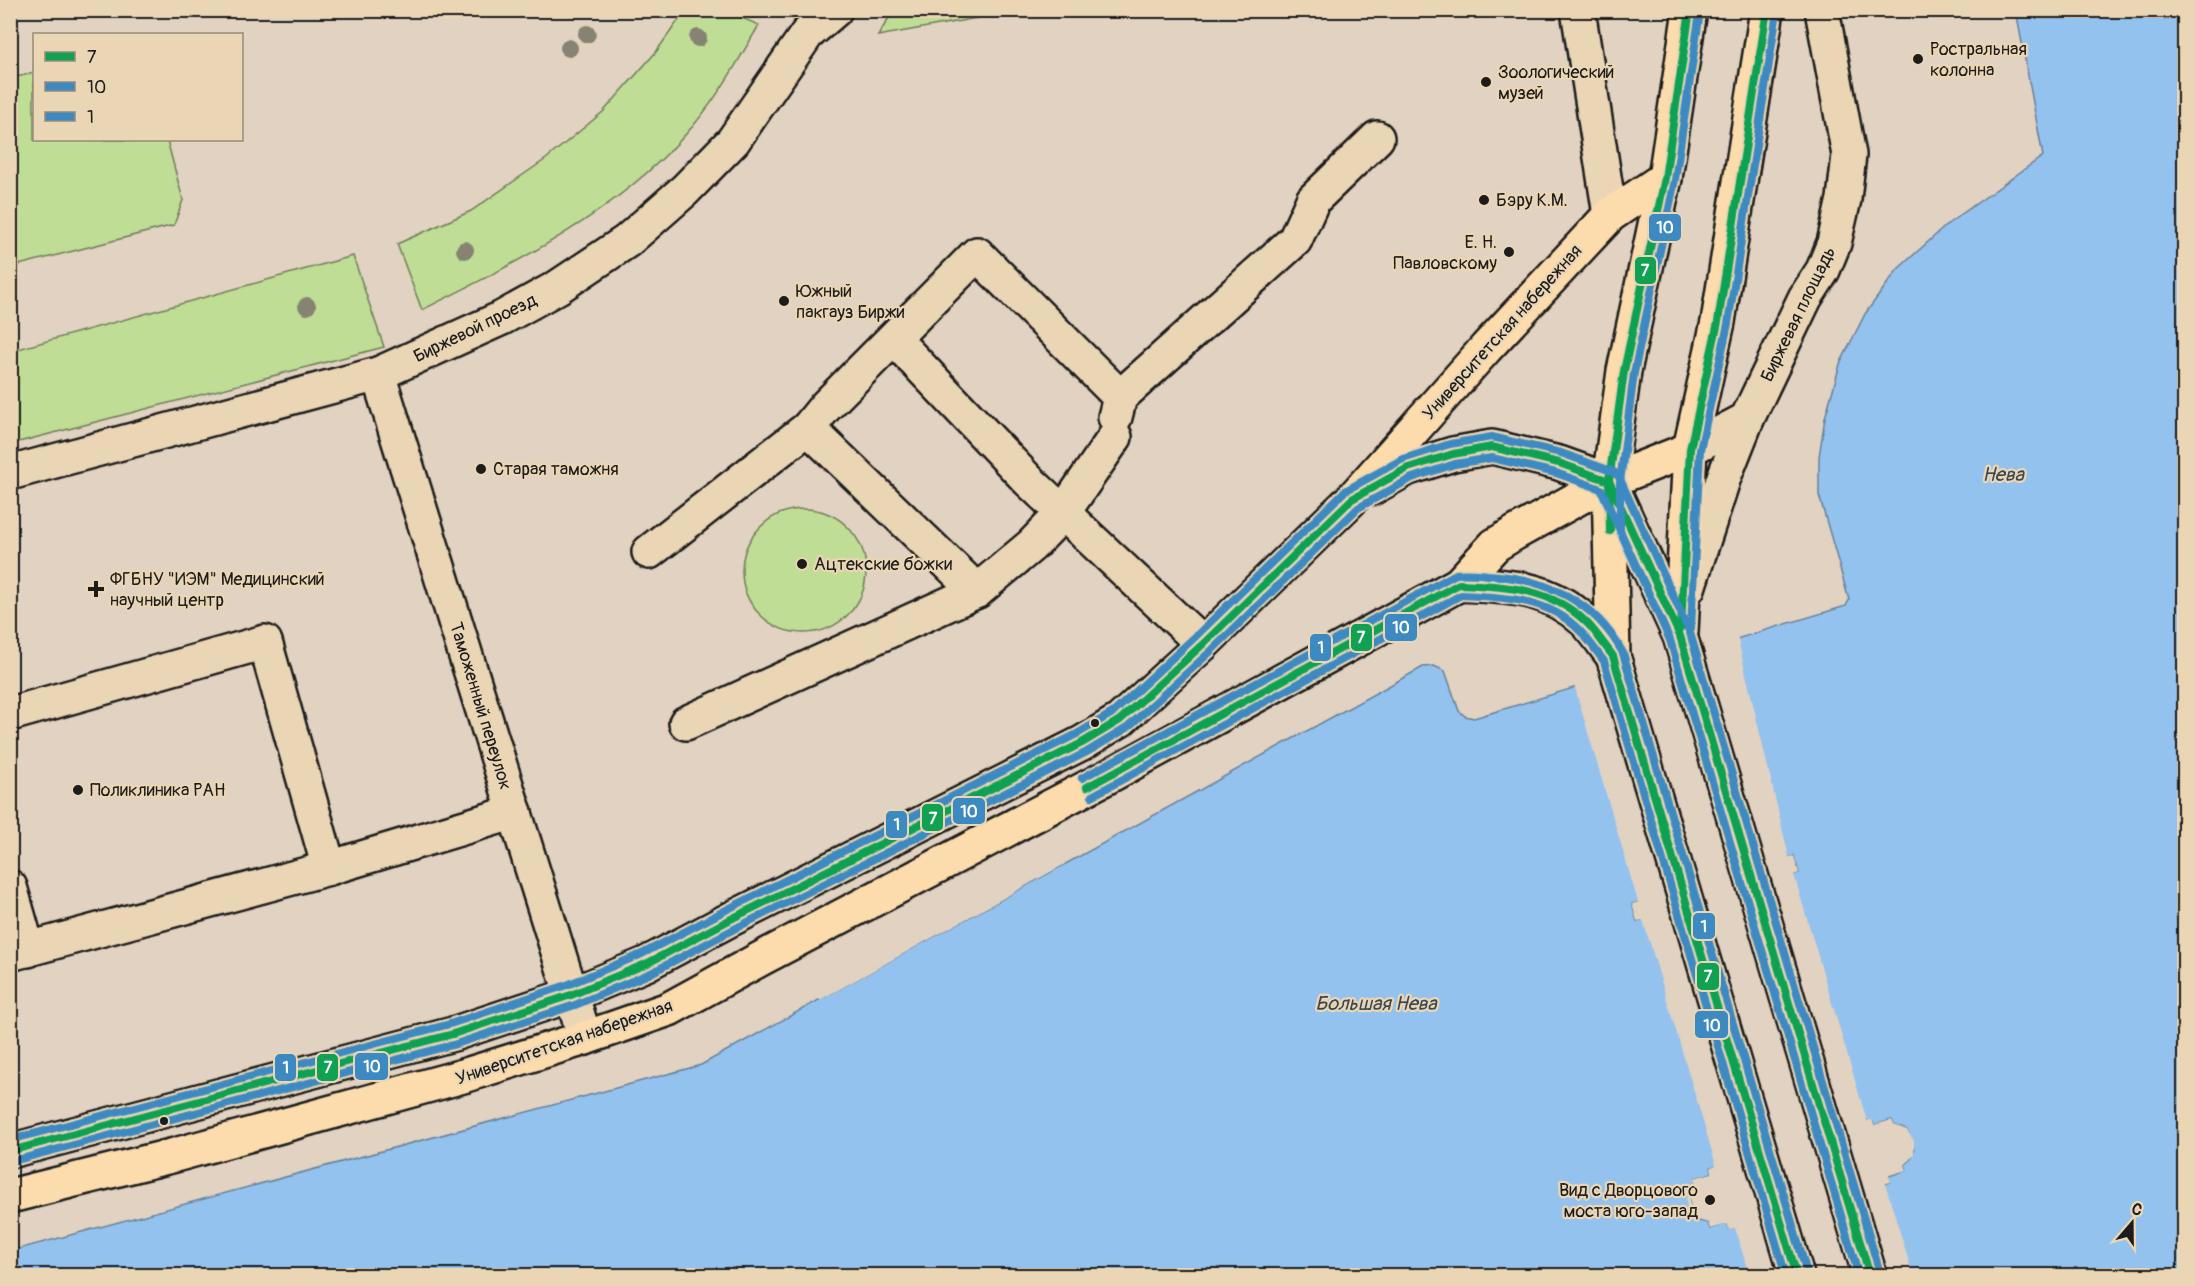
<svg xmlns="http://www.w3.org/2000/svg" width="2195" height="1286" viewBox="0 0 2195 1286" font-family="Pangolin,sans-serif">
  <style>
    .green { fill: #bfdd95; stroke: #6e7c58; stroke-width: 1.5 }
    .water { fill: #94c2ee; stroke: #64809a; stroke-width: 1.5; fill-rule: evenodd }
    .pier { fill: #e1d2c1; fill-rule: evenodd }
    .lines { fill: none; stroke-linecap: round; stroke-linejoin: round }
    .minor-casing { stroke: #1c1c1c; stroke-width: 38 }
    .major-casing { stroke: #1c1c1c; stroke-width: 38 }
    .minor { stroke: #ead5b4; stroke-width: 33 }
    .major { stroke: #fcdcac; stroke-width: 33 }
    .bus-1-casing { stroke: #ead5b4; stroke-width: 12 }
    .bus-2-casing { stroke: #ead5b4; stroke-width: 12 }
    .bus-3-casing { stroke: #ead5b4; stroke-width: 12 }
    .bus-1 { stroke: #11a152; stroke-width: 8 }
    .bus-2 { stroke: #3d8ac2; stroke-width: 8 }
    .bus-3 { stroke: #3d8ac2; stroke-width: 8 }
    .tree { fill: #878373 }
    .poi-dot { fill: #1c1c1c; stroke: #ead5b4; stroke-width: 2 }
    .labels { text-anchor: middle; stroke-width: 4.5; stroke-linejoin: round; paint-order: stroke }
    .poi-label { font-size: 18px; fill: #1c1c1c; stroke: #ead5b4; text-anchor: start }
    .street-label { font-size: 18px; fill: #1c1c1c; stroke: #ead5b4 }
    .water-label { font-size: 20px; font-style: italic; fill: #3a4650; stroke: #ead5b4 }
    .line-badge { stroke: #ead5b4; stroke-width: 2 }
    .badge-label { font-size: 16px; text-anchor: middle; font-weight: bold; fill: #fff }
  </style>
  <rect width="100%" height="100%" fill="#e1d2c1"/>
  <filter id="ink" filterUnits="userSpaceOnUse"><feTurbulence type="fractalNoise" baseFrequency=".0167" numOctaves="2"/><feDisplacementMap in="SourceGraphic" scale="12" xChannelSelector="R" yChannelSelector="G"/><feConvolveMatrix kernelMatrix="1 2 1 2 8 2 1 2 1" color-interpolation-filters="sRGB"/></filter>
  <g filter="url(#ink)">
    <g class="green">
      <path d="M685,11h40l34,14c-22,38 -43,76 -73,109 -71,80 -170,129 -264,176l-25,-66 74,-33 75,-52 58,-48 52,-59z"/>
      <path d="M893,11v-1l123,1 -138,25z"/>
      <path d="M34,73v67h133l16,60 -9,25 -163,42v-189z"/>
      <path d="M353,256l31,91 -373,97v-93z"/>
      <circle cx="804" cy="571" r="62"/>
    </g>
    <path class="water" d="M2016,11h168v1264l-2173,1v-25l690,-186 722,-398 11,-1 11,5 14,40 6,5 9,2 372,-112 3,-6 -30,-105v-38l6,-39 15,-54 25,-50 33,-45 51,-46 94,-67zM1794,856l5,17 -162,48 -5,-17zM1872,1120l2,5 18,-5 2,5 13,5c7,14 12,23 -2,35l2,5 -18,6 1,6 -161,47 -2,-6 -17,6 -2,-6 -9,-2 -7,-5 -4,-21 8,-11 -1,-6 17,-5 -1,-6z"/>
    <g class="pier">
      <path d="M1737,636l52,221 5,-1 5,17 -5,2 73,246 5,-2 2,6 18,-5 2,5 13,5 7,11v13l-9,11 2,5 -18,5 2,7 -6,1 28,92h-164l-14,-47 -6,2 -2,-6 -17,5 -2,-6 -13,-4 -8,-11 -1,-9 4,-9 6,-6 -2,-6 18,-5 -1,-6 5,-2 -73,-245 -6,1 -5,-17 6,-2 -64,-217zM1792,860l3,11 -156,46 -3,-11zM1870,1123l4,5 16,-4 2,4 13,4 6,9v12l-9,10 1,5 -15,5 -1,7 -156,46 -4,-6 -15,5 -3,-4 -12,-4 -6,-6 -2,-12 10,-14 -1,-5 17,-5 -1,-6z"/>
      <path d="M1064,861l1,3 -218,121 -27,15 -2,-3z"/>
    </g>
    <g class="lines">
      <defs>
        <g id="minor">
          <path d="M1578,10l32,205"/>
          <path d="M894,339l134,141 175,164"/>
          <path d="M378,374l207,664"/>
          <path d="M1115,417l5,-20 175,-157 18,-40 64,-62"/>
          <path d="M808,428l169,163"/>
          <path d="M1690,449l57,-30"/>
          <path d="M10,473l368,-99 124,-56 56,-31 69,-46 58,-51 48,-49 74,-107 28,-24"/>
          <path d="M649,552l159,-124 17,-21 152,-153 143,143"/>
          <path d="M1688,588l36,-111 23,-58 58,-121 18,-28 11,-27 10,-44 5,-44 -27,-145"/>
          <path d="M10,714l255,-72 64,226"/>
          <path d="M686,723l291,-132 55,-46 31,-32 52,-76"/>
          <path d="M10,887l18,63"/>
          <path d="M10,954l319,-86 186,-56"/>
        </g>
        <g id="major">
          <path d="M1690,10l-25,168 -41,193 -15,110 4,175 184,620"/>
          <path d="M1372,488l36,-20 45,-14 39,-7 67,16 50,18 71,155 190,640"/>
          <path d="M1459,584c51,3 85,1 125,36 11,10 20,25 29,36"/>
          <path d="M1681,632l9,-183 28,-127 49,-312"/>
          <path d="M10,1151l443,-117 118,-39 75,-31 85,-45 351,-176 38,-23 83,-76 149,-145 134,-151 124,-133 55,-37"/>
          <path d="M10,1196l165,-41 288,-79 122,-38 84,-29 93,-51 347,-182 350,-192 36,-39 20,-12 94,-52 81,-32"/>
        </g>
      </defs>
      <use href="#minor" class="minor-casing"/>
      <use href="#major" class="major-casing"/>
      <use href="#minor" class="minor"/>
      <use href="#major" class="major"/>
      <defs>
        <g id="bus-1">
          <path d="M1610,531l-1,-50 15,-110 41,-193 25,-168"/>
          <path d="M1681,627l9,-178 28,-127 49,-312"/>
          <path d="M1087,787l372,-203c46,2 93,4 128,39 10,10 17,22 26,33l184,620"/>
          <path d="M10,1151l443,-117 118,-39 75,-31 85,-45 351,-176 38,-23 83,-76 149,-145 56,-31 45,-14 39,-7 67,16 50,18 71,155 190,640"/>
        </g>
        <g id="bus-2">
          <path d="M1620,531v-49l14,-109 41,-193 25,-168"/>
          <path d="M1691,628l9,-178 28,-126 49,-312"/>
          <path d="M1092,796l369,-201c43,2 88,3 119,36 9,9 16,20 24,30l182,615"/>
          <path d="M13,1161l443,-117 119,-39 76,-32 85,-45 351,-176 40,-24 83,-76 148,-144 54,-30 43,-14 37,-6 64,15 45,16 69,151 189,636"/>
        </g>
        <g id="bus-3">
          <path d="M1082,778l374,-204c10,-1 22,0 32,1 59,4 106,25 135,78l184,620"/>
          <path d="M10,1140l440,-116 117,-39 75,-31 84,-44 351,-176 37,-22 82,-76 149,-145 58,-32 47,-15 42,-7 69,16 53,19 5,5 71,156 190,640"/>
        </g>
      </defs>
      <use href="#bus-1" class="bus-1-casing"/>
      <use href="#bus-2" class="bus-2-casing"/>
      <use href="#bus-3" class="bus-3-casing"/>
      <use href="#bus-1" class="bus-1"/>
      <use href="#bus-2" class="bus-2"/>
      <use href="#bus-3" class="bus-3"/>
    </g>
    <g class="tree">
      <circle cx="587" cy="34" r="9"/>
      <circle cx="698" cy="38" r="9"/>
      <circle cx="569" cy="48" r="9"/>
      <circle cx="465" cy="250" r="9"/>
      <circle cx="307" cy="306" r="9"/>
    </g>
  </g>
  <g class="poi-dot">
    <circle cx="1918" cy="59" r="6"/>
    <circle cx="1486" cy="82" r="6"/>
    <circle cx="1484" cy="200" r="6"/>
    <circle cx="1509" cy="252" r="6"/>
    <circle cx="784" cy="301" r="6"/>
    <circle cx="481" cy="469" r="6"/>
    <circle cx="802" cy="564" r="6"/>
    <path d="M93 580h6v6h6v6h-6v6h-6v-6h-6v-6h6z"/>
    <circle cx="1095" cy="723" r="5"/>
    <circle cx="78" cy="790" r="6"/>
    <circle cx="164" cy="1121" r="5"/>
    <circle cx="1710" cy="1200" r="6"/>
  </g>
  <g class="labels">
    <g class="poi-label">
      <text x="1930" y="55">Ростральная<tspan x="1930" dy="21">колонна</tspan></text>
      <text x="1498" y="78">Зоологический<tspan x="1498" dy="21">музей</tspan></text>
      <text x="1496" y="206">Бэру К.М.</text>
      <text x="1497" y="248" text-anchor="end">Е. Н.<tspan x="1497" dy="21">Павловскому</tspan></text>
      <text x="796" y="297">Южный<tspan x="796" dy="21">пакгауз Биржи</tspan></text>
      <text x="493" y="475">Старая таможня</text>
      <text x="814" y="570">Ацтекские божки</text>
      <text x="110" y="585">ФГБНУ "ИЭМ" Медицинский<tspan x="110" dy="21">научный центр</tspan></text>
      <text x="90" y="796">Поликлиника РАН</text>
      <text x="1698" y="1196" text-anchor="end">Вид с Дворцового<tspan x="1698" dy="21">моста юго-запад</tspan></text>
    </g>
    <g class="street-label">
      <text transform="translate(1798 314) rotate(-64)" y="6">Биржевая площадь</text>
      <text transform="translate(475 328) rotate(-26)" y="6">Биржевой проезд</text>
      <text transform="translate(1502 332) rotate(-48)" y="6">Университетская набережная</text>
      <text transform="translate(481 706) rotate(73)" y="6">Таможенный переулок</text>
      <text transform="translate(564 1042) rotate(-19)" y="6">Университетская набережная</text>
    </g>
    <g class="water-label">
      <text x="2003" y="481">Нева</text>
      <text x="1376" y="1010">Большая Нева</text>
    </g>
  </g>
  <g class="line-badge">
    <rect x="1648" y="213" width="34" height="29" rx="6" fill="#3d8ac2"/>
    <rect x="1634" y="256" width="23" height="29" rx="6" fill="#11a152"/>
    <rect x="1384" y="613" width="34" height="29" rx="6" fill="#3d8ac2"/>
    <rect x="1350" y="623" width="23" height="29" rx="6" fill="#11a152"/>
    <rect x="1309" y="633" width="23" height="29" rx="6" fill="#3d8ac2"/>
    <rect x="952" y="797" width="34" height="28" rx="6" fill="#3d8ac2"/>
    <rect x="921" y="803" width="23" height="29" rx="6" fill="#11a152"/>
    <rect x="885" y="810" width="23" height="29" rx="6" fill="#3d8ac2"/>
    <rect x="1692" y="912" width="24" height="28" rx="6" fill="#3d8ac2"/>
    <rect x="1696" y="962" width="24" height="29" rx="6" fill="#11a152"/>
    <rect x="1694" y="1010" width="35" height="29" rx="6" fill="#3d8ac2"/>
    <rect x="354" y="1052" width="35" height="29" rx="6" fill="#3d8ac2"/>
    <rect x="316" y="1053" width="23" height="29" rx="6" fill="#11a152"/>
    <rect x="274" y="1053" width="23" height="29" rx="6" fill="#3d8ac2"/>
  </g>
  <g class="badge-label">
    <text x="1665" y="233">10</text>
    <text x="1645" y="276">7</text>
    <text x="1401" y="633">10</text>
    <text x="1361" y="643">7</text>
    <text x="1321" y="653">1</text>
    <text x="969" y="817">10</text>
    <text x="933" y="824">7</text>
    <text x="897" y="830">1</text>
    <text x="1704" y="932">1</text>
    <text x="1708" y="982">7</text>
    <text x="1712" y="1031">10</text>
    <text x="372" y="1072">10</text>
    <text x="328" y="1073">7</text>
    <text x="286" y="1073">1</text>
  </g>
  <rect width="2195" height="1286" fill="none" stroke="#ead5b4" stroke-width="36"/>
  <rect x="18" y="18" width="2159" height="1250" fill="none" stroke="#1c1c1c" stroke-width="2" filter="url(#ink)"/>
  <rect x="33" y="33" width="210" height="108" fill="#ead5b4" stroke="#988b77" stroke-width="1.5"/>
  <rect x="45" y="52" width="30" height="9" fill="#11a152" stroke="#988b77" stroke-width="1.5"/>
  <text x="87" y="63" font-size="18" fill="#1c1c1c">7</text>
  <rect x="45" y="82" width="30" height="9" fill="#3d8ac2" stroke="#988b77" stroke-width="1.5"/>
  <text x="87" y="93" font-size="18" fill="#1c1c1c">10</text>
  <rect x="45" y="112" width="30" height="9" fill="#3d8ac2" stroke="#988b77" stroke-width="1.5"/>
  <text x="87" y="123" font-size="18" fill="#1c1c1c">1</text>
  <g transform="translate(2132 1223) rotate(20)" stroke="#ead5b4" stroke-width="4.5" paint-order="stroke">
  <path d="M0-4.5L10 22L0 15L-10 22Z" fill="#1c1c1c"/>
  <text y="-9" font-size="16" font-weight="bold" text-anchor="middle" fill="#1c1c1c">С</text>
  </g>
</svg>
